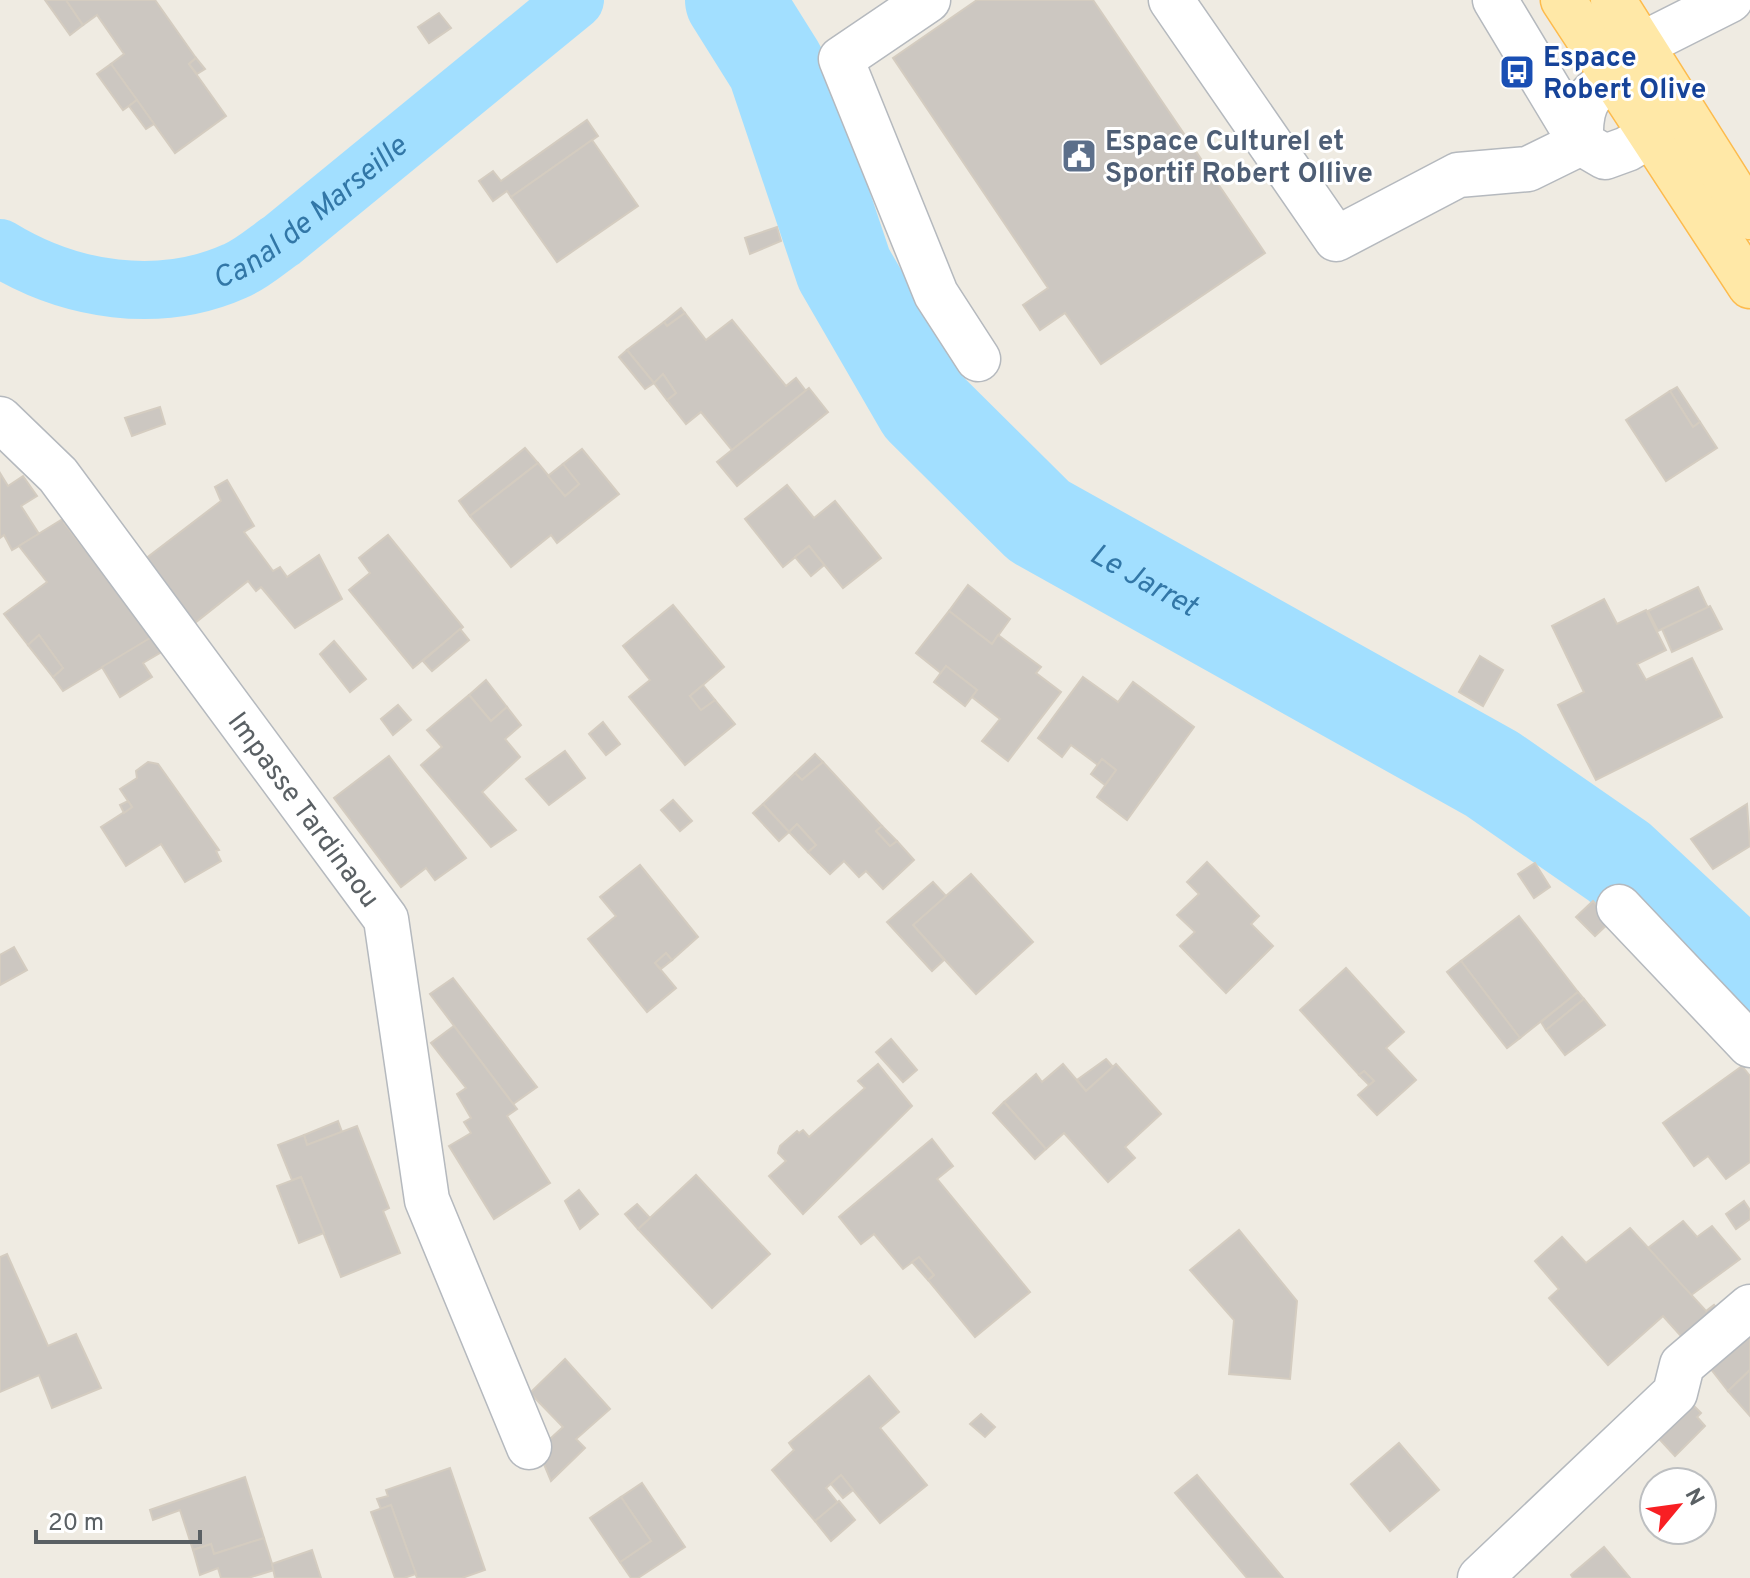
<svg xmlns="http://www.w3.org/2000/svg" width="1750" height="1578" viewBox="0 0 1750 1578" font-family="Overpass,sans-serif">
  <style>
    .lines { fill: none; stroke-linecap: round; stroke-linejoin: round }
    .canal { stroke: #a2dfff; stroke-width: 58 }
    .river { stroke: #a2dfff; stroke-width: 98 }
    .building { fill: #ccc7c1; stroke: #d4ccc0; stroke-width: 2 }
    .minor-casing { stroke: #b5b9be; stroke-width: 47 }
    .major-casing { stroke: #fdbb4d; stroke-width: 47 }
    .minor { stroke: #fff; stroke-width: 44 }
    .major { stroke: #ffe8a7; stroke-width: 44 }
    .labels { text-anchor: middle; stroke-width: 6; stroke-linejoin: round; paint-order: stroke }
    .transit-label { font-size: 28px; font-weight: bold; fill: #164399; stroke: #fff; text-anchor: start }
    .service-label { font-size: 28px; font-weight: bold; fill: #4e5e75; stroke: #fff; text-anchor: start }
    .street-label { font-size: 28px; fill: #5a6064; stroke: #fff }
    .water-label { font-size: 30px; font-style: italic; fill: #3277a7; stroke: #fff }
  </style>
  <rect width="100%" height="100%" fill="#efebe2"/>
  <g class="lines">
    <path class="canal" id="s1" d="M0,248c70,43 159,57 235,23 17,-7 32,-21 47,-31l293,-240"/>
    <path class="river" id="s2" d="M734,0l42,67 68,202 80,138 115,114 453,253 127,88 131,122"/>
  </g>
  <g class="building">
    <path d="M45,0h21l17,25 -13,10z"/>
    <path d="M66,0h89l41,58 -7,6 37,52 -51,37 -64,-89 13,-10 -27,-39 -14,10z"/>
    <path d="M977,0h116l172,253 -164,111 -36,-51 -25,17 -17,-25 25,-17 -155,-230z"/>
    <path d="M439,13l12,15 -22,15 -11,-16z"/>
    <path d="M196,58l9,11 -8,5 -8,-10z"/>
    <path d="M111,64l26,36 -14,10 -26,-36z"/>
    <path d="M137,100l17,24 -8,5 -17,-23z"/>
    <path d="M587,120l11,16 -87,61 -4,-6 -14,10 -14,-20 14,-10 8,10z"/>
    <path d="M592,140l46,66 -81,56 -46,-65z"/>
    <path d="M777,227l4,14 -31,13 -5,-16z"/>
    <path d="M681,308l4,5 -18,13 -3,-4z"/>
    <path d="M685,313l21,27 26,-20 54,66 10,-8 10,13 -74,59 -31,-38 -15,12 -19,-24 9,-7 -13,-19 -9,9 -27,-33 37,-28 3,4z"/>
    <path d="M627,350l27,33 -9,6 -26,-32z"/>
    <path d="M663,374l13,19 -9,7 -13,-17z"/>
    <path d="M1677,387l23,35 -7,5 -23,-36z"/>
    <path d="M809,388l19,24 -91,74 -20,-24z"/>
    <path d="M1670,391l23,36 7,-5 17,26 -51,33 -40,-61z"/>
    <path d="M160,407l5,17 -33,12 -7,-18z"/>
    <path d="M525,448l13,15 -68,53 -11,-15z"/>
    <path d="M582,449l37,45 -62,49 -6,-8 -40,32 -41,-51 68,-53 27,33 14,-12 -16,-20z"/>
    <path d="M563,464l16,20 -14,12 -17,-20z"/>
    <path d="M0,473l8,13 15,-10 14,20 -16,10 18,28 -27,16 -8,-15 -4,3z"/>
    <path d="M227,480l27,46 -10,6 29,39 7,-4 7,10 32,-22 23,44 -47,29 -34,-41 -5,4 -8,-10 -62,49 -50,-64 85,-65 -6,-14z"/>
    <path d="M787,485l27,33 21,-17 46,57 -38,30 -34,-42 -26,21 -38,-48z"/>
    <path d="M69,515l-5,8 22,28 6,-5 67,87 -96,58 -10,-14 10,-9 -24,-33 -11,10 -24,-31 43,-32 -28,-36z"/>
    <path d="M388,535l75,92 -50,41 -64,-78 21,-17 -11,-15z"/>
    <path d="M809,546l15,19 -13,11 -16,-19z"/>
    <path d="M968,585l42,34 -18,25 -43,-33z"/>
    <path d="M1698,587l10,21 -50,23 -10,-20z"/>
    <path d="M1604,599l13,25 29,-14 20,40 -29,14 9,16 46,-22 30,59 -126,63 -38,-75 26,-13 -32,-66z"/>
    <path d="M673,605l51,62 -34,29 11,14 14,-10 20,24 -50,41 -56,-68 21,-17 -27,-34z"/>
    <path d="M1710,606l12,23 -50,23 -10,-23z"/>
    <path d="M949,611l43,33 6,-9 43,32 -5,6 25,19 -53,69 -26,-20 18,-22 -28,-22 5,-7 -31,-24 -5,7 -25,-20z"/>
    <path d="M460,629l9,11 -37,31 -9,-10z"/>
    <path d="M39,635l24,33 -10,9 -25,-32z"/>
    <path d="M155,635l10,15 -22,13 9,14 -32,20 -18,-30z"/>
    <path d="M334,641l32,38 -16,13 -30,-38z"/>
    <path d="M1480,656l23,14 -20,36 -24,-14z"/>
    <path d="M946,666l31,24 -12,16 -31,-24z"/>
    <path d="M1083,677l35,25 15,-20 61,45 -67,93 -30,-23 19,-27 -14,-11 -4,6 -27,-20 -9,12 -24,-19z"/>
    <path d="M486,680l21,27 -16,14 -22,-26z"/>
    <path d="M703,685l12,15 -14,10 -11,-14z"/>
    <path d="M469,695l22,26 16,-14 14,18 -16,14 15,18 -38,35 34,38 -25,17 -70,-82 21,-18 -15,-17z"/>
    <path d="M398,705l13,15 -18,15 -12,-16z"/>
    <path d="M603,722l17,22 -14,11 -17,-21z"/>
    <path d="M565,751l20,27 -36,27 -23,-26z"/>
    <path d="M815,754l8,8 -21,18 -7,-7z"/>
    <path d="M389,756l77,102 -31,22 -9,-12 -25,19 -67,-89z"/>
    <path d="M1102,759l14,11 -11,15 -14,-11z"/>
    <path d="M148,762l10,2 61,86 -3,1 5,10 -36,21 -24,-38 -35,22 -25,-39 31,-20 -12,-18 17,-11 -1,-7z"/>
    <path d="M823,762l59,64 -6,5 14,15 7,-5 17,19 -31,29 -17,-18 -7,6 -15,-16 -14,13 -22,-22 8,-7 -19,-21 -8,8 -26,-28 32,-31 7,7z"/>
    <path d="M673,800l19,21 -12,10 -19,-21z"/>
    <path d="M128,801l4,6 -8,6 -4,-8z"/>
    <path d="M763,804l26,28 -10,9 -26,-28z"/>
    <path d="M1747,804l3,42 -37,23 -22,-30z"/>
    <path d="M797,824l19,21 -8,7 -19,-20z"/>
    <path d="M882,826l15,15 -7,5 -14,-15z"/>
    <path d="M1207,862l52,54 -8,8 22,22 -47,47 -46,-47 15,-14 -18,-17 22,-21 -12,-12z"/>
    <path d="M1535,863l15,24 -16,11 -16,-24z"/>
    <path d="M640,865l58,72 -26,23 -6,-7 -11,10 21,25 -29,24 -59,-73 28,-23 -16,-19z"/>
    <path d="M971,874l62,68 -57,52 -63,-69z"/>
    <path d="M933,882l13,14 -33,29 31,35 -12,11 -45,-49z"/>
    <path d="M1593,901l18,20 -16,15 -19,-19z"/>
    <path d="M1519,916l59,76 -58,46 -59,-77z"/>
    <path d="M14,947l13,23 -27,15v-30z"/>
    <path d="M666,953l6,7 -11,9 -6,-6z"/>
    <path d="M1461,961l59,77 -13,10 -60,-76z"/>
    <path d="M1346,968l58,64 -18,16 30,32 -39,35 -19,-20 16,-14 -10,-10 -5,4 -59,-65z"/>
    <path d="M453,978l84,109 -24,17 -83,-110z"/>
    <path d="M1578,992l6,7 -38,31 -5,-8z"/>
    <path d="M1584,999l21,26 -40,30 -19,-25z"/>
    <path d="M454,1026l63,83 -10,7 43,67 -56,36 -45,-73 22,-13 -7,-11 7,-4 -14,-24 9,-6 -35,-45z"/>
    <path d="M891,1039l26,31 -14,12 -27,-30z"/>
    <path d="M1106,1059l7,8 -27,24 -9,-11z"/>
    <path d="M878,1064l34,42 -109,108 -34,-38 17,-15 -8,-8 2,-7 17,-15 2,2 4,-3 6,7 56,-49 -7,-7z"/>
    <path d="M1063,1064l23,27 30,-27 45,50 -36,33 10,11 -27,24 -44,-49 -18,16 -42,-47 32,-28 6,8z"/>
    <path d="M1742,1066l8,10v86l-24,17 -18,-23 -14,10 -31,-43z"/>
    <path d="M1364,1071l10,10 -5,4 -10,-10z"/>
    <path d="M1004,1102l42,47 -11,10 -42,-46z"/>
    <path d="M338,1121l4,11 -35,13 -3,-10z"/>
    <path d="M357,1126l32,82 -6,3 17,42 -59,24 -40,-100 -9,3 -14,-35 26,-10 3,10z"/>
    <path d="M932,1139l21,27 -16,13 93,113 -55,45 -47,-57 6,-5 -15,-18 -16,12 -29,-35 -13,10 -22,-27z"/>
    <path d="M696,1175l74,79 -58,54 -74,-79z"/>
    <path d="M301,1177l23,56 -25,10 -22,-57z"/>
    <path d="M579,1190l19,24 -18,15 -15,-28z"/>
    <path d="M1744,1201l6,9v9l-14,10 -10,-15z"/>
    <path d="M637,1204l13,14 -12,11 -13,-15z"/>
    <path d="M1683,1221l14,16 15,-11 28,33 -50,37 -42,-48z"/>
    <path d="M1630,1228l76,83 8,-6 9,11 -35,28 -25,-28 -55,49 -59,-67 10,-9 -24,-28 27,-24 24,26z"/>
    <path d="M1239,1230l58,71 -7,78 -61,-5 5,-54 -44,-50z"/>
    <path d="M7,1254l41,92 28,-12 25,54 -49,20 -13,-33 -39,17v-135z"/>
    <path d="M919,1257l15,18 -6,5 -16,-18z"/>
    <path d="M1750,1333v37l-22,21 -18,-23z"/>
    <path d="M565,1359l45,50 -34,30 9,9 -34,33 -13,-31 25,-23 -33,-34z"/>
    <path d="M1750,1370v46l-22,-25z"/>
    <path d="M869,1376l30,36 -19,16 47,57 -47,38 -39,-48 -15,13 12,15 -23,18 -43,-51 22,-20 -5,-7z"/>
    <path d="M1687,1399l14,14 -4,4 8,9 -30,30 -23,-25z"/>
    <path d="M981,1414l14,13 -10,10 -15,-13z"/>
    <path d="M1399,1443l40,47 -49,41 -39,-47z"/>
    <path d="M450,1468l35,102 -23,8h-45l-26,-73 -10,4 -4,-10 11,-3 -2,-6z"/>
    <path d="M841,1475l12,15 -10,8 -12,-14z"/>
    <path d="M1197,1475l86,103h-36l-72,-85z"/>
    <path d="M245,1477l19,61 -50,16 -3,-10 -18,6 -13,-40 -27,10 -3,-10z"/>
    <path d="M642,1483l43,64 -47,31h-7l-11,-16 31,-21 -30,-44z"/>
    <path d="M621,1497l30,44 -31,21 -30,-44z"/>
    <path d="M839,1501l16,19 -24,21 -16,-20z"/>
    <path d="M391,1505l25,69 -12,4h-9l-24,-66z"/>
    <path d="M264,1538l10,32 -26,8h-27l-3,-10 -18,7 -7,-25 18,-6 3,10z"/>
    <path d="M1604,1547l26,31h-57l-2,-3z"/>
    <path d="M312,1550l9,28h-46l-3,-14z"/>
  </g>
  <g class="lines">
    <defs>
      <g id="minor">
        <path d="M928,0l-87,59 95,235 42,65"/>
        <path d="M1171,0l165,239 122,-64 70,-6 53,-26 -86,-143"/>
        <path d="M1607,62l123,-62"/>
        <path d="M1616,84c-33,3 -36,31 -35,59l24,14 22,-8 57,-34"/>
        <path id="s3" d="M0,419l58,56 328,444 41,281 102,247"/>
        <path d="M1619,907l131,138"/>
        <path d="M1480,1578l195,-185 7,-28 68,-58"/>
      </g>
      <g id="major">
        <path d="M1563,0l187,286"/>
        <path d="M1613,0l137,217"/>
      </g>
    </defs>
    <use href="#minor" class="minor-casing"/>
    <use href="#major" class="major-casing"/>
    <use href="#minor" class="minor"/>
    <use href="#major" class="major"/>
  </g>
  <defs>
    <symbol id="bus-square" viewBox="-11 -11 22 22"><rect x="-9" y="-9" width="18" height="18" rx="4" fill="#1a4fb4" stroke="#fff"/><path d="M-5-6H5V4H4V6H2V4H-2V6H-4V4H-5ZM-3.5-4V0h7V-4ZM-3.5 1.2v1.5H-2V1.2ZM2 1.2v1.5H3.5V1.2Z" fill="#fff"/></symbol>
    <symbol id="civic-square" viewBox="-11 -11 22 22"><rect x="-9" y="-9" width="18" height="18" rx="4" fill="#5c6f8a" stroke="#fff"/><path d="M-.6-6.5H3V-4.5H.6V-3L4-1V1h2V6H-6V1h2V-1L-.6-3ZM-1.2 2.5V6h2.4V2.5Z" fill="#fff"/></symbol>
  </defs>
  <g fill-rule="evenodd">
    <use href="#bus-square" x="1497" y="52" width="40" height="40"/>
    <use href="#civic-square" x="1059" y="136" width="40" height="40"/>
  </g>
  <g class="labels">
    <g class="transit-label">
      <text x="1543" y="66">Espace<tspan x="1543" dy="32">Robert Olive</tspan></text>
    </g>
    <g class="service-label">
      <text x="1105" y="150">Espace Culturel et<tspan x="1105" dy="32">Sportif Robert Ollive</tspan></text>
    </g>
    <g class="street-label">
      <text dy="10" stroke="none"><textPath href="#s3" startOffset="496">Impasse Tardinaou</textPath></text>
    </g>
    <g class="water-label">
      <text dy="10" stroke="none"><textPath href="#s1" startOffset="340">Canal de Marseille</textPath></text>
      <text dy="10" stroke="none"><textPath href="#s2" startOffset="734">Le Jarret</textPath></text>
    </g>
  </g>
  <g transform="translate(1678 1506) rotate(61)"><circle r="38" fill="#ffffff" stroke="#bdbfc1" stroke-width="2"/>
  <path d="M0-6L14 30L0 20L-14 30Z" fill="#f81f23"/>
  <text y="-12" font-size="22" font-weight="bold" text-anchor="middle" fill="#5a6064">N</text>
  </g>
  <path d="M36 1530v12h164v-12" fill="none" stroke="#5a6064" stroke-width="4"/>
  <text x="48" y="1530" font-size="24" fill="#5a6064" stroke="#ffffff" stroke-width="6" paint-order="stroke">20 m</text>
</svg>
